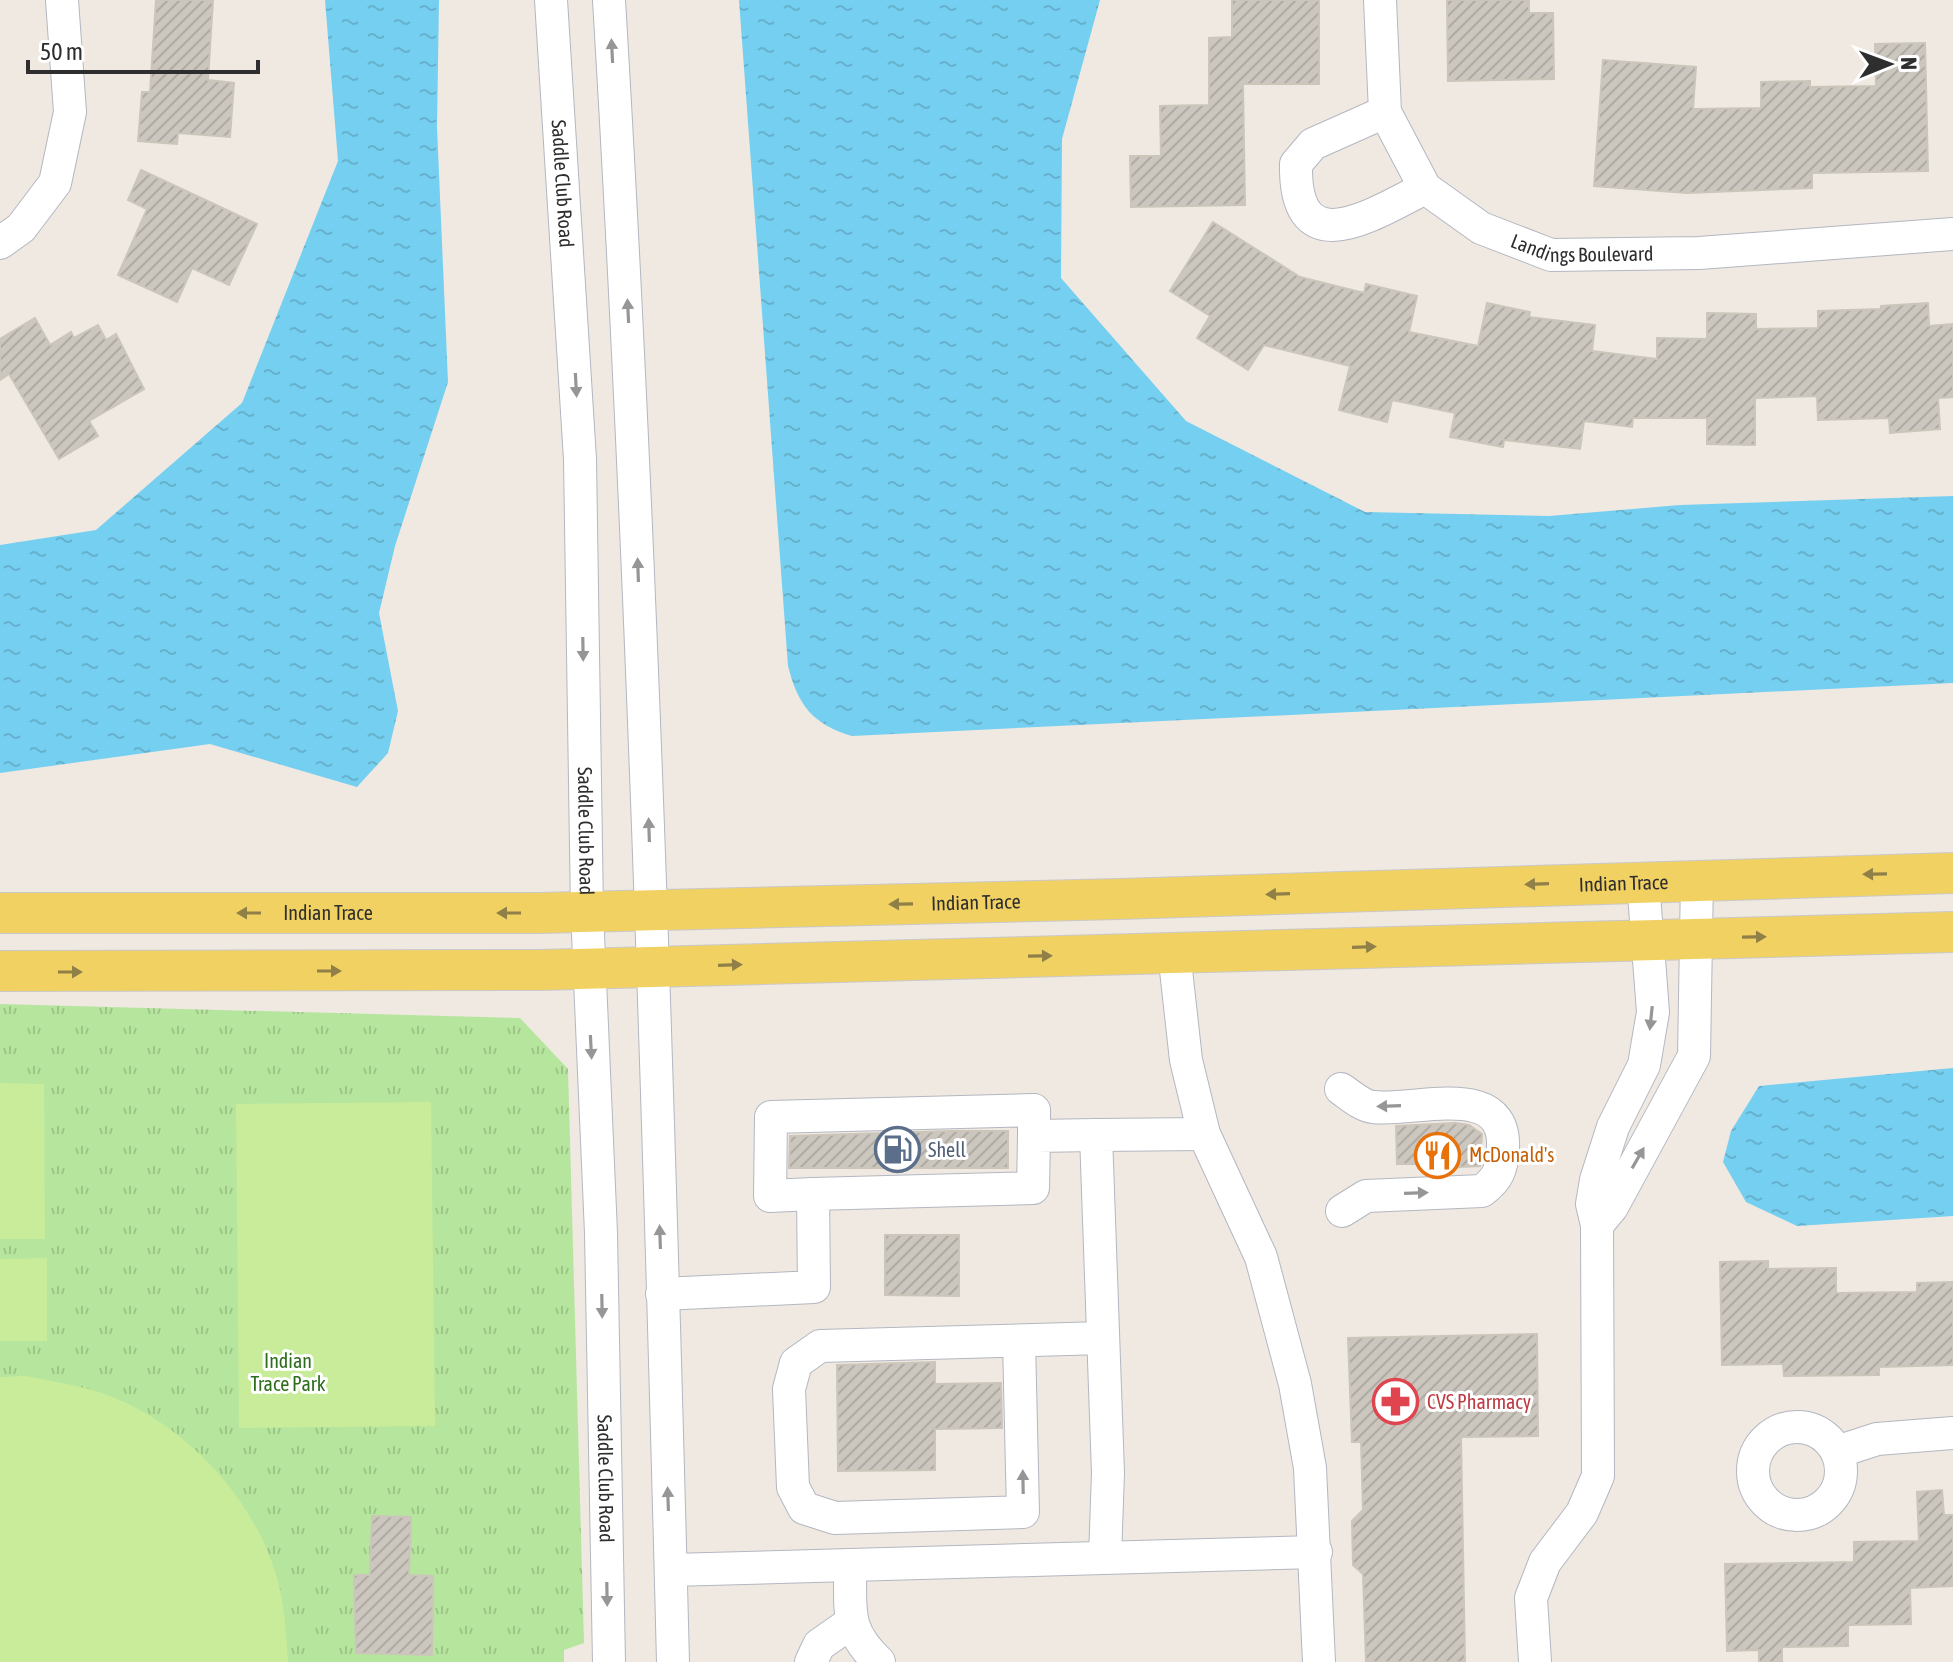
<svg xmlns="http://www.w3.org/2000/svg" width="1953" height="1662" viewBox="0 0 1953 1662" font-family="'Asap Condensed',sans-serif">
  <style>
    .park { fill: url(#park-tufts) }
    .pitch { fill: #c9ec9a }
    .water { fill: url(#water-ripples) }
    .building { fill: url(#building-hatch); stroke: #cbc5ba; stroke-width: 2 }
    .lines { fill: none; stroke-linecap: round; stroke-linejoin: round }
    .minor-casing { stroke: #b4b7c1; stroke-width: 34 }
    .major-casing { stroke: #c9c9c9; stroke-width: 42 }
    .minor { stroke: #fff; stroke-width: 32 }
    .major { stroke: #f2d163; stroke-width: 40 }
    .oneway { fill: #969696 }
    .oneway2 { fill: #908048 }
    .labels { text-anchor: middle; stroke-width: 6; stroke-linejoin: round; paint-order: stroke }
    .street-label { font-size: 20px; fill: #2e2e2e; stroke: #fff }
    .service-label { font-size: 20px; fill: #4e5e75; stroke: #fff; text-anchor: start }
    .food-label { font-size: 20px; fill: #c56008; stroke: #fff; text-anchor: start }
    .park-label { font-size: 20px; fill: #2c6e1b; stroke: #fff }
    .health-label { font-size: 20px; fill: #be3a42; stroke: #fff; text-anchor: start }
  </style>
  <defs>
    <pattern id="park-tufts" width="24" height="20" patternUnits="userSpaceOnUse" patternTransform="scale(2)"><rect width="24" height="20" fill="#b6e59e"/><path d="M3 7l-1-3M5 7V3M7 7l1-3M15 17l-1-3M17 17v-4M19 17l1-3" fill="none" stroke="#9dc588"/></pattern>
    <pattern id="water-ripples" width="26" height="14" patternUnits="userSpaceOnUse" patternTransform="scale(2)"><rect width="26" height="14" fill="#75cff0"/><path d="M2 4q2-2 4 0t4 0M15 11q2-2 4 0t4 0" fill="none" stroke="#66b2ce"/></pattern>
    <pattern id="building-hatch" width="6" height="6" patternUnits="userSpaceOnUse" patternTransform="scale(2)"><rect width="6" height="6" fill="#cbc7bf"/><path d="M-1 1l2-2M0 6l6-6M5 7l2-2" fill="none" stroke="#afaba4"/></pattern>
  </defs>
  <rect width="100%" height="100%" fill="#efe9e1"/>
  <path class="park" d="M0,1004l520,14 48,51 16,574 -20,7v12h-564z"/>
  <g class="pitch">
    <path d="M0,1083l44,1 1,155h-45z"/>
    <path d="M431,1102l4,324 -196,2 -3,-324z"/>
    <path d="M47,1258v83h-47v-82z"/>
    <path d="M25,1376c20,4 40,7 60,12 82,21 157,93 186,172 13,33 15,67 17,102h-288v-285z"/>
  </g>
  <g class="water">
    <path d="M325,0h114l-2,127 11,255 -53,164 -16,67 19,98 -10,42 -31,34 -147,-43 -210,29v-228l96,-15 146,-127 96,-242z"/>
    <path d="M739,0h361l-38,139 -1,139 125,143 179,91 184,4 131,-11 273,-9v187l-1101,53c-40,-12 -54,-31 -64,-70z"/>
    <path d="M1953,1068v148l-156,10 -51,-24 -23,-40 8,-31 28,-45z"/>
  </g>
  <g class="building">
    <path d="M156,0h57l-5,80 26,3 -4,54 -52,-4 -1,11 -39,-3 4,-49h8z"/>
    <path d="M1232,0h87v84h-76l2,121 -114,2 -1,-51h31l-1,-50 49,-1v-67l23,-1z"/>
    <path d="M1447,0h82v13h24l1,66 -106,2z"/>
    <path d="M1925,43l3,128 -116,2v15l-125,5 -93,-7 9,-126 93,7 -3,42 68,-1v-26l49,-1v6l66,-1 -1,-42z"/>
    <path d="M141,170l116,54 -28,61 -37,-17 -15,34 -59,-27 29,-66 -19,-9z"/>
    <path d="M1213,222l87,55 64,16 2,-9 51,12 -8,36 69,14 9,-43 43,9 -1,5 66,8 -3,26 65,8v-21l50,1v-26l49,1v15l62,-1v-17l63,-2v-3l47,-3 1,23 24,-2v73l-15,1 2,31 -50,4 -1,-15 -71,2 -1,-24 -62,2v47l-48,-1v-26h-74l-1,9 -48,-6 -4,28 -76,-9 -1,7 -53,-10 5,-24 -63,-13 -5,22 -48,-12 11,-44 -86,-21 -16,25 -51,-32 13,-22 -40,-25z"/>
    <path d="M35,318l15,27 21,-13 3,6 24,-13 8,15 10,-6 28,55 -55,32 9,15 -39,23 -50,-85 -9,6v-41z"/>
    <path d="M1455,1123l14,2 13,9 -2,32 -60,3v-5h-23l-1,-38z"/>
    <path d="M950,1131h58v37h-219l1,-32z"/>
    <path d="M885,1235h74v61l-74,-1z"/>
    <path d="M1768,1261v8l68,-1v25l81,-1v-9l36,-1v83l-74,2v8l-95,1 -1,-12 -61,1 -2,-103z"/>
    <path d="M1537,1334l1,102 -77,1 4,225h-99l-3,-88 -10,-9 -1,-44 11,-11 -2,-68h-9l-4,-104z"/>
    <path d="M935,1362v22l66,-1 1,45 -67,1v41l-97,1 -1,-106z"/>
    <path d="M1942,1490l2,25h9v71l-43,2 1,36 -63,1v21l-66,1v15h-23v-12l-32,1 -2,-87 129,-2v-20l65,-1 -2,-49z"/>
    <path d="M372,1516l39,1 -2,58 24,1 -1,79 -76,-2 -2,-78h16z"/>
  </g>
  <g class="lines">
    <defs>
      <g id="minor">
        <path id="s1" d="M551,0l29,459 7,452 14,322 8,429"/>
        <path d="M609,0c33,553 50,1108 64,1662"/>
        <path id="s2" d="M1380,0l5,112 40,76 56,40 70,27 148,-2 254,-19"/>
        <path d="M1385,112l-72,32 -17,20c-2,102 76,51 129,24"/>
        <path d="M0,243l21,-15 34,-45 15,-71 -8,-112"/>
        <path d="M1174,952l12,108 18,74 57,123 34,127 15,84 9,194"/>
        <path d="M1341,1089c9,6 21,17 32,18 43,5 134,-28 130,42 -1,20 -5,30 -21,42l-116,5 -24,15"/>
        <path d="M813,1194l-43,2 1,-79 263,-7v26"/>
        <path d="M1597,1225l15,-18 82,-151 3,-177"/>
        <path d="M662,1294l152,-7 -1,-93 220,-6 1,-52 62,-1"/>
        <path d="M1019,1341l4,171 -188,6 -31,-10 -11,-21 -4,-98 7,-26 24,-17 283,-8"/>
        <circle cx="1797" cy="1471" r="44"/>
        <path d="M1837,1452l40,-13 76,-6"/>
        <path d="M1105,1557l3,-84 -12,-338 108,-1"/>
        <path d="M850,1565c1,45 -6,64 29,97"/>
        <path d="M671,1570l645,-18"/>
        <path d="M811,1662l8,-17 33,-23"/>
        <path d="M1535,1662l-4,-64 14,-36 37,-49 16,-37 -1,-251 -5,-21 4,-24 17,-53 31,-62 9,-53 -10,-131"/>
      </g>
      <g id="major">
        <path id="s3" d="M0,913h539l580,-14 834,-26"/>
        <path d="M0,971l540,-1 1413,-38"/>
      </g>
    </defs>
    <use href="#minor" class="minor-casing"/>
    <use href="#major" class="major-casing"/>
    <use href="#minor" class="minor"/>
    <use href="#major" class="major"/>
  </g>
  <defs><path id="oneway-solid" d="M-6-.8H1V-3.2L6.5 0L1 3.2V.8H-6Z" transform="scale(2)"/></defs>
  <g class="oneway">
    <use href="#oneway-solid" transform="translate(612 51) rotate(-93)"/>
    <use href="#oneway-solid" transform="translate(628 311) rotate(-93)"/>
    <use href="#oneway-solid" transform="translate(576 385) rotate(87)"/>
    <use href="#oneway-solid" transform="translate(638 570) rotate(-92)"/>
    <use href="#oneway-solid" transform="translate(583 649) rotate(89)"/>
    <use href="#oneway-solid" transform="translate(649 830) rotate(-92)"/>
    <use href="#oneway-solid" transform="translate(1651 1018) rotate(96)"/>
    <use href="#oneway-solid" transform="translate(591 1047) rotate(87)"/>
    <use href="#oneway-solid" transform="translate(1389 1106) rotate(178)"/>
    <use href="#oneway-solid" transform="translate(1638 1158) rotate(-60)"/>
    <use href="#oneway-solid" transform="translate(1416 1193) rotate(-2)"/>
    <use href="#oneway-solid" transform="translate(660 1237) rotate(-92)"/>
    <use href="#oneway-solid" transform="translate(602 1306) rotate(89)"/>
    <use href="#oneway-solid" transform="translate(1023 1482) rotate(-91)"/>
    <use href="#oneway-solid" transform="translate(668 1499) rotate(-92)"/>
    <use href="#oneway-solid" transform="translate(607 1594) rotate(89)"/>
  </g>
  <g class="oneway2">
    <use href="#oneway-solid" transform="translate(1875 874) rotate(179)"/>
    <use href="#oneway-solid" transform="translate(1537 884) rotate(178)"/>
    <use href="#oneway-solid" transform="translate(1278 894) rotate(178)"/>
    <use href="#oneway-solid" transform="translate(901 904) rotate(179)"/>
    <use href="#oneway-solid" transform="translate(249 913) rotate(180)"/>
    <use href="#oneway-solid" transform="translate(509 913) rotate(180)"/>
    <use href="#oneway-solid" transform="translate(1754 937) rotate(-1)"/>
    <use href="#oneway-solid" transform="translate(1364 947) rotate(-2)"/>
    <use href="#oneway-solid" transform="translate(1040 956) rotate(-1)"/>
    <use href="#oneway-solid" transform="translate(730 965) rotate(-2)"/>
    <use href="#oneway-solid" transform="translate(329 971)"/>
    <use href="#oneway-solid" transform="translate(70 972)"/>
  </g>
  <defs>
    <symbol id="fuel-ring" viewBox="-11 -11 22 22"><circle r="9.5" fill="#fff" stroke="#5c6f8a" stroke-width="1.5"/><path d="M-5.5-6h7V0h2V4h1.3V-2.5L3-4.5l.8-.8L6-3V5H2.5V1h-1V6h-7ZM-4.2-4.7v3.2H.2V-4.7Z" fill="#5c6f8a"/></symbol>
    <symbol id="restaurant-ring" viewBox="-11 -11 22 22"><circle r="9.5" fill="#fff" stroke="#e8710a" stroke-width="1.5"/><path d="M-5-6h1v4h1v-4h1v4h1v-4h1v5L-1.5 .5V6h-2V.5L-5-1ZM5-6V6H3V1.5H1.5Q1.5-4 5-6Z" fill="#e8710a"/></symbol>
    <symbol id="pharmacy-ring" viewBox="-11 -11 22 22"><circle r="9.5" fill="#fff" stroke="#e0444e" stroke-width="1.5"/><path d="M-2-6h4v4h4v4h-4v4h-4v-4h-4v-4h4Z" fill="#e0444e"/></symbol>
  </defs>
  <g fill-rule="evenodd">
    <use href="#fuel-ring" x="872" y="1124" width="51" height="51"/>
    <use href="#restaurant-ring" x="1412" y="1130" width="51" height="51"/>
    <use href="#pharmacy-ring" x="1370" y="1376" width="51" height="51"/>
  </g>
  <g class="labels">
    <g class="street-label">
      <text dy="7" stroke="none"><textPath href="#s1" startOffset="184">Saddle Club Road</textPath></text>
      <text dy="7" stroke="none"><textPath href="#s2" startOffset="372">Landings Boulevard</textPath></text>
      <text dy="7" stroke="none"><textPath href="#s1" startOffset="832">Saddle Club Road</textPath></text>
      <text dy="7" stroke="none"><textPath href="#s3" startOffset="1624">Indian Trace</textPath></text>
      <text dy="7" stroke="none"><textPath href="#s3" startOffset="976">Indian Trace</textPath></text>
      <text dy="7" stroke="none"><textPath href="#s3" startOffset="328">Indian Trace</textPath></text>
      <text dy="7" stroke="none"><textPath href="#s1" startOffset="1480">Saddle Club Road</textPath></text>
    </g>
    <g class="service-label">
      <text x="928" y="1157">Shell</text>
    </g>
    <g class="food-label">
      <text x="1469" y="1162">McDonald's</text>
    </g>
    <g class="park-label">
      <text x="288" y="1368">Indian<tspan x="288" dy="23">Trace Park</tspan></text>
    </g>
    <g class="health-label">
      <text x="1427" y="1409">CVS Pharmacy</text>
    </g>
  </g>
  <g transform="translate(1889 64) rotate(89)" stroke="#ffffff" stroke-width="6" paint-order="stroke">
  <path d="M0-6L14 30L0 20L-14 30Z" fill="#2e2e2e"/>
  <text y="-12" font-size="22" font-weight="bold" text-anchor="middle" fill="#2e2e2e">N</text>
  </g>
  <path d="M28 60v12h230v-12" fill="none" stroke="#2e2e2e" stroke-width="4"/>
  <text x="40" y="60" font-size="24" fill="#2e2e2e" stroke="#ffffff" stroke-width="6" paint-order="stroke">50 m</text>
</svg>
